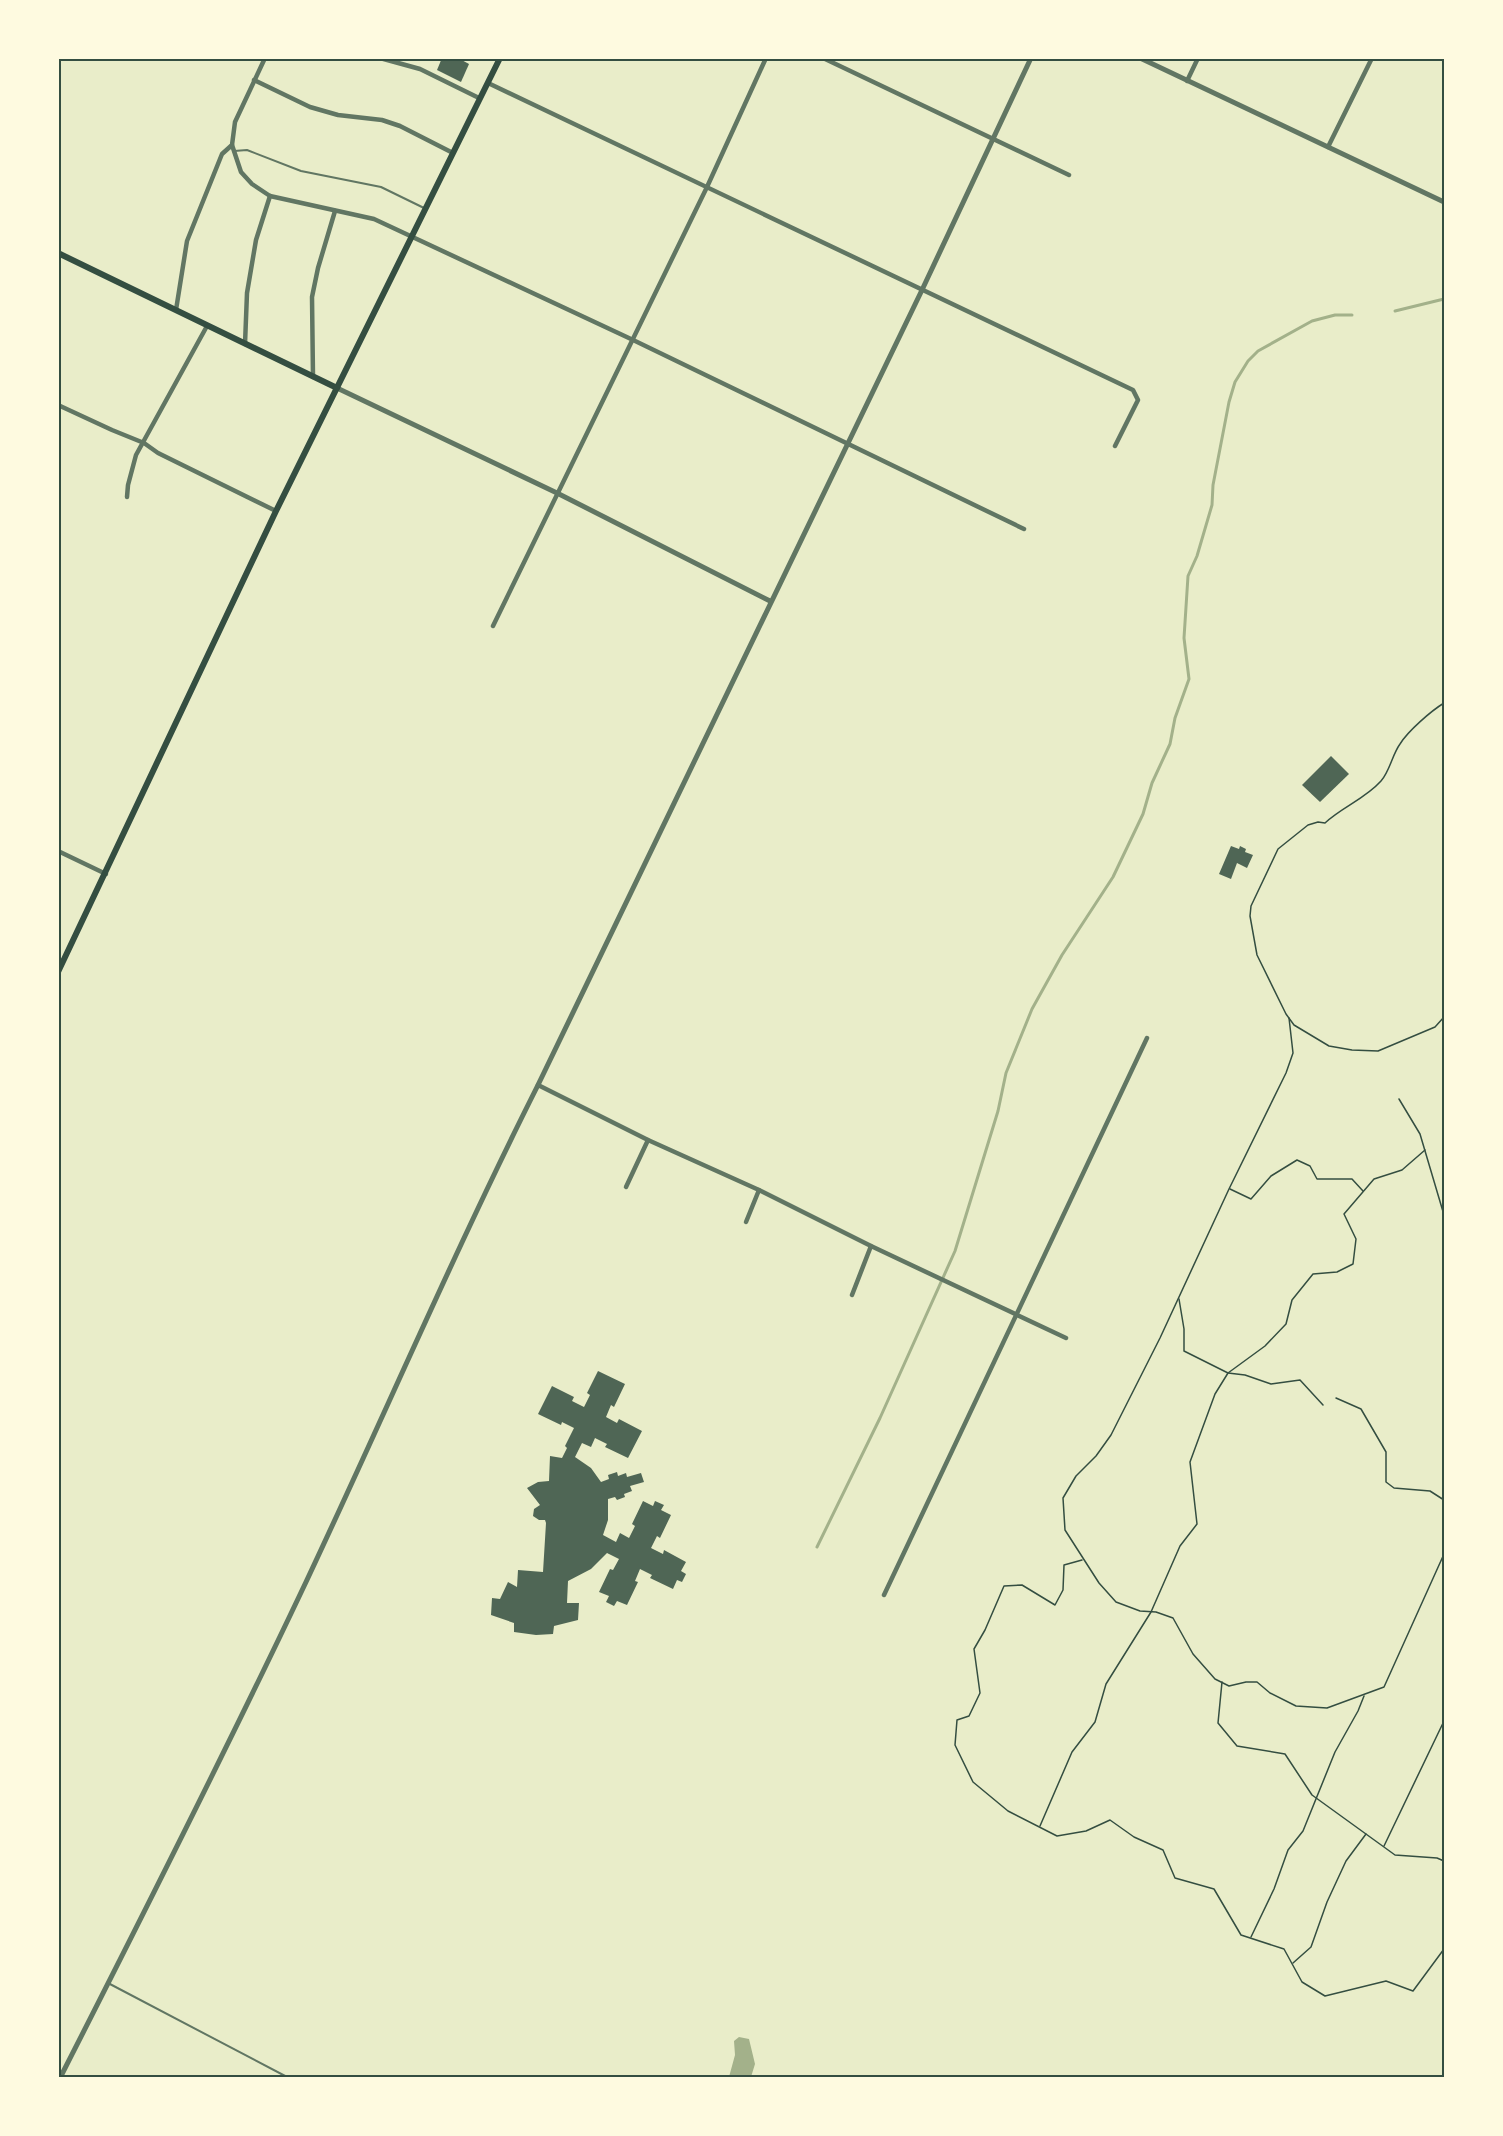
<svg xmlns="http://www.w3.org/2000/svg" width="1503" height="2136" viewBox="0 0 1503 2136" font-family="Poppins,sans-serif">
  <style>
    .water { fill: #a3b18a }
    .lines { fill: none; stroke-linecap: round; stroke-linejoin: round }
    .stream { stroke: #a3b18a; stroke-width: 3 }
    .building { fill: #4f6655 }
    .path { stroke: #344e41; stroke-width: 1.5 }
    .service { stroke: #617663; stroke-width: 2 }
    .minor { stroke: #617663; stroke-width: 4.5 }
    .tertiary { stroke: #617663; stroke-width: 5 }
    .secondary { stroke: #344e41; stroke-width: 6 }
    .neatline { fill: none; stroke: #344e41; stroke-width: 2 }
  </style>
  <rect width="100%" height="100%" fill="#e9edc9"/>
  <path class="water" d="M739,2037l10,2 6,25 -4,13h-22l6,-22 -1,-14z"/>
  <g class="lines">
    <g class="stream">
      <path d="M1395,311l49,-12"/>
      <path d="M817,1547l63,-129 75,-167 43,-140 8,-38 26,-64 30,-54 51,-78 30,-63 9,-31 18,-39 5,-26 14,-39 -5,-41 4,-62 9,-20 15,-51 1,-20 16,-83 6,-20 13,-21 10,-10 54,-30 23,-6h17"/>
    </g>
  </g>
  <g class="building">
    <path d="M442,58h16l11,6 -8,18 -24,-12z"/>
    <path d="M1331,756l18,18 -29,28 -18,-17z"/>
    <path d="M1231,846l8,3 1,-3 6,3 -1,3 8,3 -6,13 -10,-5 -6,16 -12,-5z"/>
    <path d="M598,1371l27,13 -11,23 -3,-2 -5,12 11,6 2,-4 23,12 -14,27 -23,-11 2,-3 -12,-6 -4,9 -9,-4 -7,14 16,11 10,14 8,-3 -1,-4 9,-3 1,4 8,-3 1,4 14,-4 3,9 -14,4 2,5 -8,3 1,3 -8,3 -2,-3 -7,2v21l-5,15 13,7 4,-9 9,5 6,-12 -3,-2 11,-23 10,5 2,-5 9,4 -3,5 10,5 -11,23 -3,-2 -6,12 12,6 1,-4 22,12 -5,9 5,3 -4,8 -5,-2 -4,9 -23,-11 2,-3 -12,-6 -5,12 3,1 -11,23 -10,-4 -3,5 -8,-4 3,-6 -10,-4 11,-23 3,1 6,-11 -12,-6 -16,16 -23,12 -1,22h12l-1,17 -24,6 -1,8 -17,1 -22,-3v-9l-23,-8 1,-17 8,1 8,-17 9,5 1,-17 25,2 3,-49 -1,-3h-6l-6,-4 1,-7 6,-4 -13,-17 11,-6 11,-1 1,-25 12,2 5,-10 -2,-2 9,-18 -12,-6 -1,3 -23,-11 14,-28 22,11 -2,4 12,6 6,-12 -3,-2z"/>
  </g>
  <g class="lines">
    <g class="path">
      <path d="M1444,703c-13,8 -36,28 -44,41 -8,11 -10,27 -19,37 -16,18 -39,26 -56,42l-7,-1 -10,3 -30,24 -27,57 -1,10 7,39 29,59 8,11 35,21 23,4 26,1 57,-24 9,-10"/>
      <path d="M1289,1018l4,35 -7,20 -57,116 -69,149 -49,97 -15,21 -20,20 -13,22 2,32 34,53 17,19 24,9 16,1 17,6 20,36 22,25 14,7 17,-4h11l13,11 26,13 31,2 57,-21 60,-133"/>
      <path d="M1399,1099l21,35 24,81"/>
      <path d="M1230,1189l21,10 20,-23 26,-16 13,6 7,13h35l11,12"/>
      <path d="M1179,1299l5,30v22l44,22 17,2 26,9 29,-4 23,25"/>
      <path d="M1336,1398l25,11 25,43v30l8,6 36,3 14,9"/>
      <path d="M1082,1560l-18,5 -1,25 -8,15 -33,-20 -18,1 -19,44 -11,19 6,44 -11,23 -12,4 -2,25 18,37 35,29 49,25 29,-5 24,-11 24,17 29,13 12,28 39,11 27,46 43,14 18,33 23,14 61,-15 27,10 31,-42"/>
      <path d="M1222,1682l-4,41 19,23 48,8 27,41 83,60 42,3 7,3"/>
      <path d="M1040,1826l32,-74 23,-30 11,-38 45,-72 29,-66 17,-22 -7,-62 25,-68 13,-21 37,-27 21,-22 6,-24 21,-26 24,-2 16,-8 3,-25 -12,-25 30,-35 28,-9 23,-20"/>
      <path d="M1384,1846l60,-125"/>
      <path d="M1251,1937l23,-48 14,-39 15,-19 32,-79 23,-41 6,-15"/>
      <path d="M1293,1963l18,-16 16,-45 19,-41 20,-27"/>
    </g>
    <g class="service">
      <path d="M234,151l13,-1 54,21 80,16 43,21"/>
      <path d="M108,1983l181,95"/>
    </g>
    <g class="minor">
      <path d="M380,58l40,11 59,29"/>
      <path d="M823,58l246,117"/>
      <path d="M254,80l56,27 28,8 44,5 18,6 53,27"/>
      <path d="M1187,81l11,-23"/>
      <path d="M488,83l645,307 5,10 -23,46"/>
      <path d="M232,145l9,27 11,12 18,12 104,23 257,120 393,190"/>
      <path d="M1328,147l44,-89"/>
      <path d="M176,310l11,-69 35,-87 10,-9 3,-23 30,-64"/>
      <path d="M245,344l2,-51 9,-53 14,-44"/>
      <path d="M313,377l-1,-80 6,-29 17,-57"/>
      <path d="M58,405l54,25 32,13 14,10 118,58"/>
      <path d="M127,497l1,-12 8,-30 71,-129"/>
      <path d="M493,626l214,-439 59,-129"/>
      <path d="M58,851l48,23"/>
      <path d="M538,1085l110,55 111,50 112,56 195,92"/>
      <path d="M626,1187l22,-47"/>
      <path d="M746,1222l13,-32"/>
      <path d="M852,1295l19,-49"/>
      <path d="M884,1595l263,-557"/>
    </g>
    <g class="tertiary">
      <path d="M1140,58l304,144"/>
      <path d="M337,388l220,105 213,108"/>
      <path d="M60,2078c84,-165 167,-329 246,-496 78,-166 150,-334 232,-497l384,-795 109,-232"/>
    </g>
    <g class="secondary">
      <path d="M58,253l279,135"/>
      <path d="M58,972l218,-461 224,-453"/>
    </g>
  </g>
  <rect width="1503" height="2136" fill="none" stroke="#fefae0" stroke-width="120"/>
  <rect x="60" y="60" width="1383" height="2016" class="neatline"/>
</svg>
